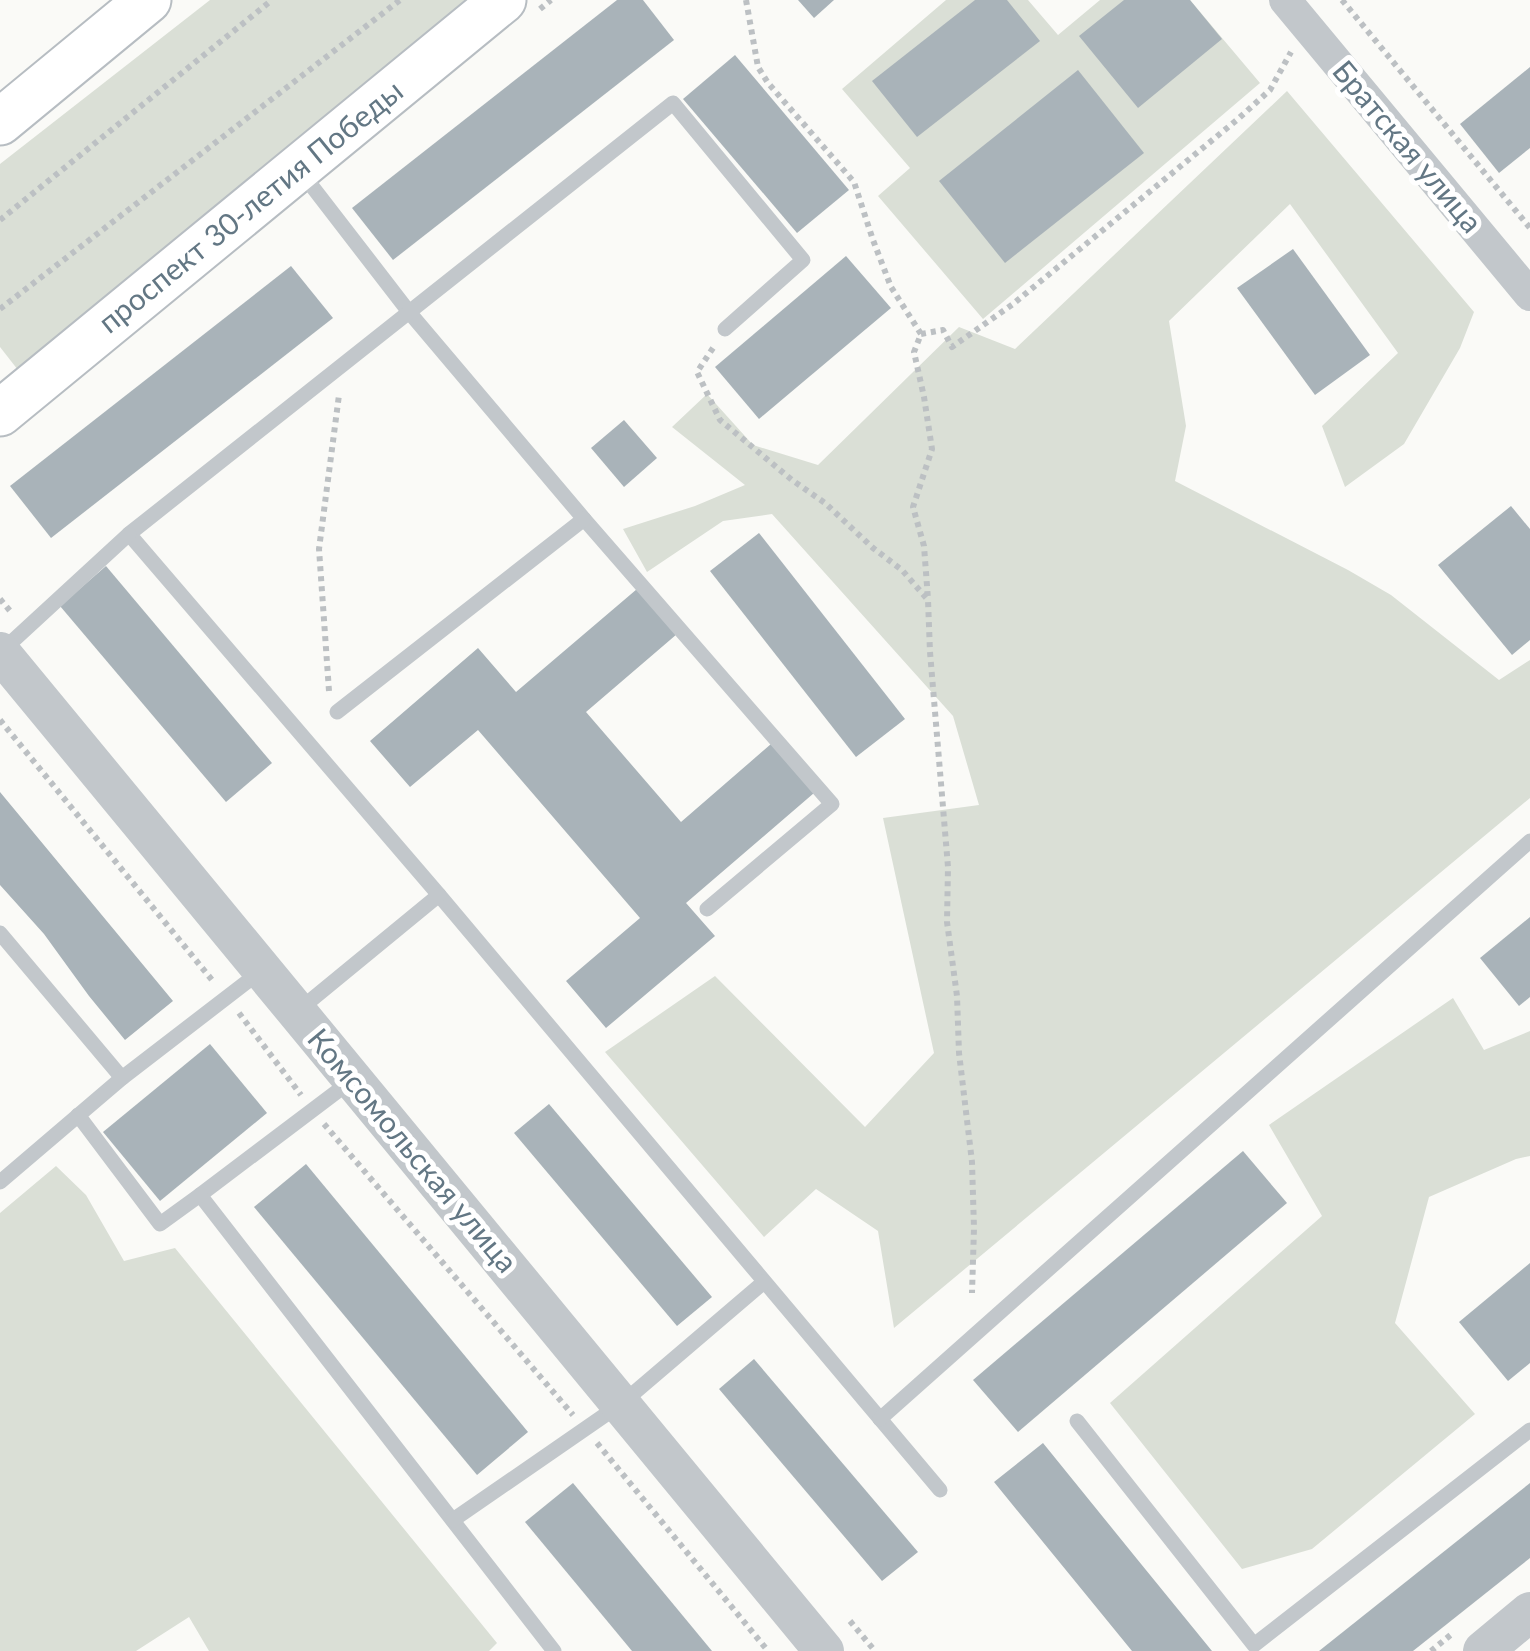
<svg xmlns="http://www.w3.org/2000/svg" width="1530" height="1651" viewBox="0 0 1530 1651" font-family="Lato,sans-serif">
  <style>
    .green { fill: #dadfd6 }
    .building { fill: #a9b3b9 }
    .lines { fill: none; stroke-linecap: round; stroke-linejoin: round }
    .secondary-casing { stroke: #b7bdc2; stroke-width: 49 }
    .path { stroke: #bcc0c3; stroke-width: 6; stroke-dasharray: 5 5; stroke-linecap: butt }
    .service { stroke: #c2c7cb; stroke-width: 15 }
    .minor { stroke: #c2c7cb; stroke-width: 32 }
    .tertiary { stroke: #c2c7cb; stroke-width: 40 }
    .secondary { stroke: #fff; stroke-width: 45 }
    .labels { text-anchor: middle; stroke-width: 10; stroke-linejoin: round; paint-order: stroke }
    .street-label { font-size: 30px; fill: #637784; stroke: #fff }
  </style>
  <rect width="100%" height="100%" fill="#fafaf7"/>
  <g class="green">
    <path d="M210,0h274l-466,370 -18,-23v-183z"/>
    <path d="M946,0h82l30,35 42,-35h90l70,83 -277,236 -105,-123 32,-28 -68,-79z"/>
    <path d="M1287,91l187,221 -14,36 -56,96 -59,43 -23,-61 76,-73 -108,-149 -121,117 17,105 -11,55 173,89 43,25 108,85 31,-20v138l-636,530 -16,-97 -62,-42 -52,48 -159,-185 110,-76 150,151 69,-74 -51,-235 96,-13 -26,-89 -181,-202 -49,7 -76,51 -24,-43 72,-23 50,-21 -73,-58 35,-33 46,51 65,20 141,-138 56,22z"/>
    <path d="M1453,998l31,52 46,-19v125l-14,3 -87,38 -34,126 80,91 -163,135 -70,20 -132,-166 212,-187 -53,-91z"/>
    <path d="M56,1166l30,29 38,66 51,-13 322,395 -8,8h-280l-20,-34 -53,34h-136v-438z"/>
  </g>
  <g class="building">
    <path d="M617,0h26l31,40 -281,220 -41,-52z"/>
    <path d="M798,0h36l-20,18z"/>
    <path d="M975,0h32l33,41 -123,96 -45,-56z"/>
    <path d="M1124,0h66l32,39 -84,69 -59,-72z"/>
    <path d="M735,55l114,135 -52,43 -114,-134z"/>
    <path d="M1530,67v81l-31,25 -39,-49z"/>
    <path d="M1078,70l66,83 -139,110 -66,-82z"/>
    <path d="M1293,249l77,106 -55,40 -78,-107z"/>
    <path d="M846,256l45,52 -132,111 -44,-52z"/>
    <path d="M291,266l42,52 -282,220 -41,-52z"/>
    <path d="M624,420l33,38 -33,29 -33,-39z"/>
    <path d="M1511,506l19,23v111l-18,15 -74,-90z"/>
    <path d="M759,533l146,186 -49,38 -146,-186z"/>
    <path d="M106,566l166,197 -46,39 -166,-196z"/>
    <path d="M637,589l40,45 -91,78 95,110 90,-78 43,49 -128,110 29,33 -109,92 -40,-47 74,-63 -162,-188 -68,57 -40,-46 108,-93 38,44z"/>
    <path d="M0,792l173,209 -48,39 -36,-44 -45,-62 -44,-49z"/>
    <path d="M1530,917v80l-11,9 -39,-48z"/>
    <path d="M210,1044l57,69 -107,88 -57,-69z"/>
    <path d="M549,1104l163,193 -35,29 -163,-193z"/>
    <path d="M1243,1151l44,52 -269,229 -45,-52z"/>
    <path d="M306,1164l222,268 -51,43 -223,-268z"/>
    <path d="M1530,1263v100l-22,18 -49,-59z"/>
    <path d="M754,1359l164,193 -36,29 -163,-192z"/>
    <path d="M1043,1443l94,116 75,92h-80l-138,-169z"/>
    <path d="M573,1483l139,168h-80l-107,-129z"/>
    <path d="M1530,1483v75l-117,93h-94z"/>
  </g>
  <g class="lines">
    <defs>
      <g id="secondary">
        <path d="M0,122l148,-122"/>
        <path d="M0,413l503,-413"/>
      </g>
    </defs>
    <use href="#secondary" class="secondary-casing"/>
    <g class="path">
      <path d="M746,0l12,67 10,16 86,99 19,58 18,47 30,47 -7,18 10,45 8,52 -19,58 11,39 4,53"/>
      <path d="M1342,0l188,228"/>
      <path d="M540,9l11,-9"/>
      <path d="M0,220l272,-220"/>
      <path d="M0,309l400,-309"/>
      <path d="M921,334l22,-4 9,17 61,-43 225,-185 32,-29 21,-38"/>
      <path d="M713,348l-16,24 23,48 72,60 33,23 48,45 29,22 26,30 2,52 18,215 -1,55 10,74 2,57 13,109 2,66 -2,65"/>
      <path d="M0,599l11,13"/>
      <path d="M329,691l-10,-142 20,-154"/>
      <path d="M0,720l212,260"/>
      <path d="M239,1013l62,82"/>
      <path d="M324,1124l249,291"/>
      <path d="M597,1443l171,208"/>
      <path d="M850,1621l25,30"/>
      <path d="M1431,1651l22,-18"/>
    </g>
    <g class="service">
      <path d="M301,172l108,140 175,207 248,285 -125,105"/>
      <path d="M725,329l78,-69 -130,-157 -544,431 310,361 501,595"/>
      <path d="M3,650l126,-116"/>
      <path d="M337,712l247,-193"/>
      <path d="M0,933l122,145"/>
      <path d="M299,1010l140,-115"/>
      <path d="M351,1081l-151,114 354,456"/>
      <path d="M78,1115l82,109 40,-29"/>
      <path d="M0,1182l122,-104 139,-107"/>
      <path d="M880,1419l650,-578"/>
      <path d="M1077,1421l177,224 276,-215"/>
      <path d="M453,1520l168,-116 143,-122"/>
    </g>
    <path class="minor" d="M1285,0l245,295"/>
    <g class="tertiary">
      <path d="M0,652l824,999"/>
      <path d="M1483,1651l47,-39"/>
    </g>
    <use href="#secondary" class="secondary"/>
  </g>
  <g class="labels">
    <g class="street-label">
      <text transform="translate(1407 147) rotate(50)" y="10">Братская улица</text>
      <text transform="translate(251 207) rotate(-39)" y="10">проспект 30-летия Победы</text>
      <text transform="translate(412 1151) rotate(50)" y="10">Комсомольская улица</text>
    </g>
  </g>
</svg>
